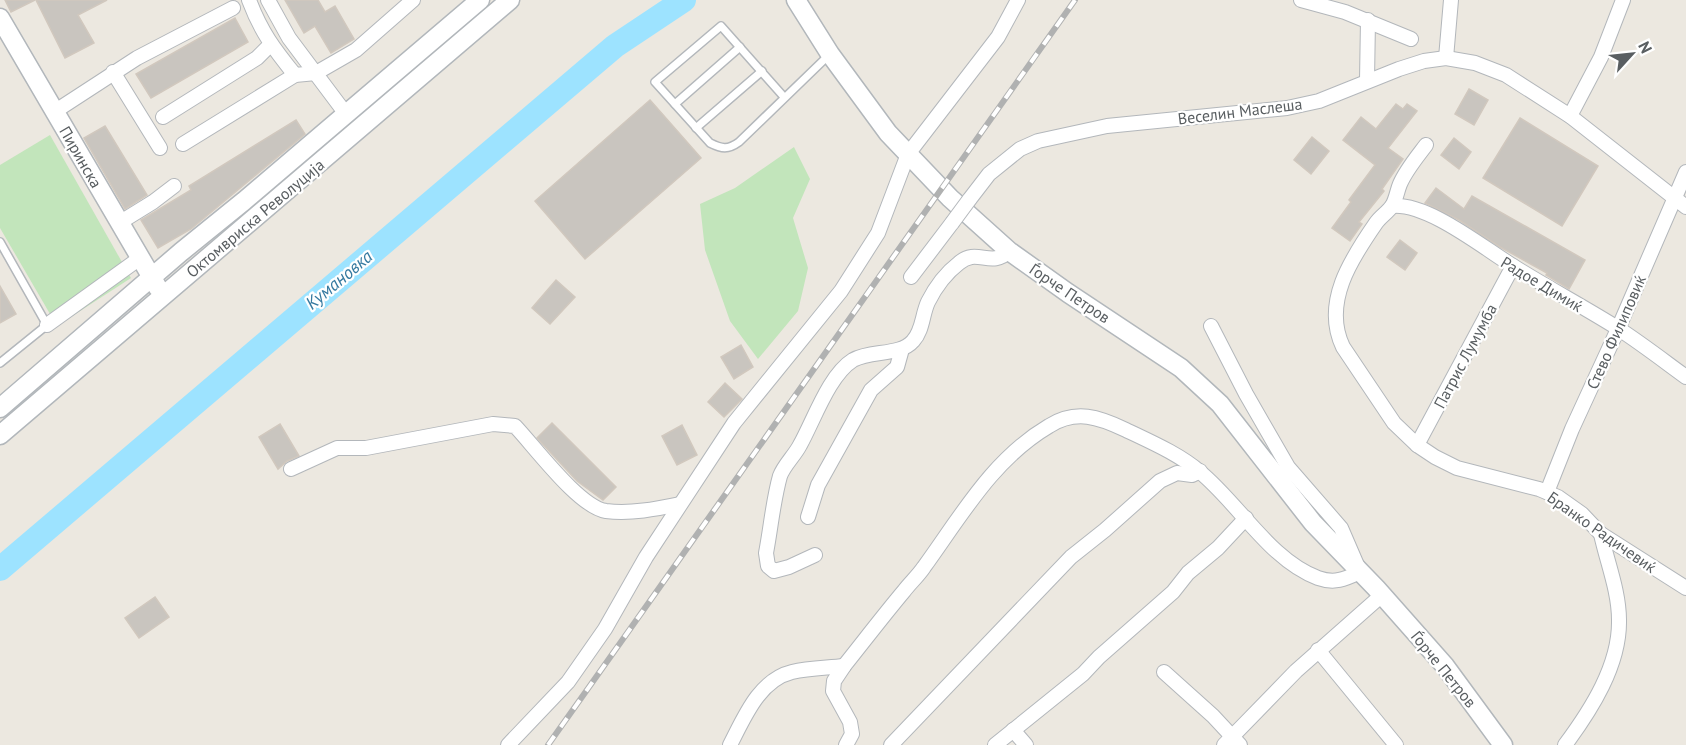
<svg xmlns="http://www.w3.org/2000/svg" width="1686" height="745" viewBox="0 0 1686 745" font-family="'PT Sans',sans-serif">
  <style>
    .green { fill: #c2e5bb }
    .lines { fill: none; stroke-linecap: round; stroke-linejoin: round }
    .river { stroke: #9de3ff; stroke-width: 24 }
    .building { fill: #c9c5bf; stroke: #d1c8be; stroke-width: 1.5 }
    .lane-casing { stroke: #b3b7bb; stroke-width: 10 }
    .street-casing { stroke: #b3b7bb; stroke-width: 16 }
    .secondary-casing { stroke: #b2b7bb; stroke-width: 21 }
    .lane { stroke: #fff; stroke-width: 7 }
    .street { stroke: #fff; stroke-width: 14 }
    .secondary { stroke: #fff; stroke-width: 18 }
    .rail-casing { stroke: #b0b1b1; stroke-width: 6 }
    .rail { stroke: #fff; stroke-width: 4; stroke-dasharray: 11; stroke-linecap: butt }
    .street-bridge-casing { stroke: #b3b7bb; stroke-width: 16; stroke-linecap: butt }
    .street-bridge { stroke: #fff; stroke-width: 14 }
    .labels { text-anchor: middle; stroke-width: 4.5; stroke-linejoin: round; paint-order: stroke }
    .street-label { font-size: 16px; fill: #595e61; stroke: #fff }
    .water-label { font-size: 18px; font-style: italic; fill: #367aa0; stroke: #fff }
  </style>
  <rect width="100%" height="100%" fill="#ece8e0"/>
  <g class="green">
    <path d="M50,135l81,143 -74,48 -57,-98v-63z"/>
    <path d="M794,147l16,32 -17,39 15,50 -10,43 -40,48 -28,-38 -25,-71 -5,-46 35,-16z"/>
  </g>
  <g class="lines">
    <path class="river" d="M0,569l615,-523 69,-46"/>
  </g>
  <g class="building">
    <path d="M5,0h30l-24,12z"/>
    <path d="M36,0h71l-29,15 16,28 -29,15z"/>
    <path d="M285,0h33l7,12 10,-6 19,33 -23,14 -16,-27 -11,7z"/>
    <path d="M235,18l13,24 -97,56 -15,-24z"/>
    <path d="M1469,89l19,11 -14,25 -19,-11z"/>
    <path d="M650,100l51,58 -116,101 -50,-58z"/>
    <path d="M1396,104l7,5 4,-5 10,7 -29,37 15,11 -21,30 2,2 -25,31 3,2 -12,17 -18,-13 19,-26 -2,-2 26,-35 -32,-25 18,-23 15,12z"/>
    <path d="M1520,118l78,48 -36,60 -79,-48z"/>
    <path d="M296,120l9,14 -114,95 -33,19 -17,-28 50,-30 -2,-4z"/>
    <path d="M105,126l42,69 -22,14 -41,-71z"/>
    <path d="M1312,137l17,14 -18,23 -17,-14z"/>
    <path d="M1454,138l17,14 -12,17 -18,-14z"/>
    <path d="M1436,188l28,21 8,-13 113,64 -16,29 -23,-14 1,-2 -47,-26 -41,-27 -34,-17z"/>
    <path d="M1400,240l17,13 -12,17 -18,-13z"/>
    <path d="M556,280l19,17 -25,27 -18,-16z"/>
    <path d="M0,286l16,28 -16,9z"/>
    <path d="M741,345l12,22 -19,12 -13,-22z"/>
    <path d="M725,383l17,16 -18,18 -16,-15z"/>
    <path d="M552,423l64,64 -13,13 -26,-19 -40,-43z"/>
    <path d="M280,424l19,32 -12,5 -9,8 -19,-32z"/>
    <path d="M682,425l15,30 -20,10 -15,-29z"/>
    <path d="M155,597l14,20 -30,21 -14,-20z"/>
  </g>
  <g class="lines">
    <defs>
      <g id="lane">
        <path d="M784,97l-63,-71 -66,56 55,61c12,6 18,7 29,-1l91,-88"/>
        <path d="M675,104l65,-57"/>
        <path d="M696,128l66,-57"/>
        <path d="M0,242l47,83 -47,38"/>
      </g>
      <g id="street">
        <path d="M249,0c12,32 25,49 46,75"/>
        <path d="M268,0l21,38 57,76"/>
        <path d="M1301,0l44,12 66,27"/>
        <path d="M1446,58l5,-58"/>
        <path d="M113,72l47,76"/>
        <path d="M1367,80l1,-60"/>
        <path d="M54,112l83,-54 96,-50"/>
        <path d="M1570,116l31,-59 22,-57"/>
        <path d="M163,117l94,-59 13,-13"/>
        <path d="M183,144l112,-69 21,-2 40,-23 57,-50"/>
        <path d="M1426,145c-9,12 -20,25 -26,39 -3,7 -4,16 -8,22 -4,6 -12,11 -16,17 -25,36 -54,80 -33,124l51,76 23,22 18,12 22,11 82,21 19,8 24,17 19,20 85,54"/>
        <path d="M969,200l20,-26 31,-25 18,-8 69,-15 180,-18 32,-7 80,-32 25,-8 22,-3 29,5 31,12 64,41 116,91"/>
        <path d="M1392,206c36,-3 90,41 121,60 35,22 71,41 106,63 23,15 45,32 67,48"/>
        <path d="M119,223l34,-21 21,-16"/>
        <path d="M911,277l41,-54"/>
        <path d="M47,325l93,-67"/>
        <path d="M1417,445l96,-179"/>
        <path d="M291,469l46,-21h29l127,-24 22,2c20,21 64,81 91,85 25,3 50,-2 74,-7"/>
        <path d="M1547,492l25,-63 46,-100 68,-157"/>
        <path d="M808,517l10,-32 53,-95 26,-23 5,-18"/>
        <path d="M815,555l-26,12 -15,4 -6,-5 -2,-13c5,-26 7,-52 14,-77 4,-11 15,-21 20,-31 14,-25 29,-70 53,-85 18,-10 47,-4 60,-19 10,-11 9,-26 15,-39 7,-14 18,-29 31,-39 18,-16 32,6 50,-12"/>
        <path d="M1318,650l78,95"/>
        <path d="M1164,672l49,44 27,29"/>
        <path d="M1013,730l13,15"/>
        <path d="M508,745l60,-63 37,-53 41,-72 88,-134 107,-132 37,-58 30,-79 90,-117 20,-37"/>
        <path d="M730,745c14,-27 29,-65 62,-73 17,-4 35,-4 52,-6"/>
        <path d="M846,745l6,-11 -2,-12 -17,-31 1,-10 10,-15c20,-25 39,-50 60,-75 6,-8 14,-15 20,-24 37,-51 69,-108 125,-141 27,-17 50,-9 77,4 25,12 53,24 74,42 39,32 70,88 118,106 17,6 27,1 42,-6l-19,-44 -53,-61 -42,-73 -35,-68"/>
        <path d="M891,745l180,-188 34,-27 55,-49 17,-8 15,2 8,-4"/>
        <path d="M995,745l88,-71 16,-17 74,-65 15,-19 30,-25 28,-30"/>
        <path d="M1224,745l72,-74 86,-76"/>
        <path d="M1565,745c26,-35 55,-80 54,-125 0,-29 -12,-58 -18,-86"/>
      </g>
      <g id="secondary">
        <path d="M796,0l34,54 58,79 62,65 59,53 59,42 113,75 39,36 93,119 63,65 69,78 58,79"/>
        <path d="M0,18l158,270"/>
        <path d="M0,408l181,-156 63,-51 236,-201"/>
        <path d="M0,435l510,-435"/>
      </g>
    </defs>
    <use href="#lane" class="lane-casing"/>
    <use href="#street" class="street-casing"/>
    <use href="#secondary" class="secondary-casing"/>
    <use href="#lane" class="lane"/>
    <use href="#street" class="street"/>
    <use href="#secondary" class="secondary"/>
    <defs>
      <path id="rail" d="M548,745l527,-745"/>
    </defs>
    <use href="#rail" class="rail-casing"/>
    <use href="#rail" class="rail"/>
    <defs>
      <path id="street-bridge" d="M952,223l17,-23"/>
    </defs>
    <use href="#street-bridge" class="street-bridge-casing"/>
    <use href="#street-bridge" class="street-bridge"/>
  </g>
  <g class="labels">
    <g class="street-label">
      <text transform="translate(1240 111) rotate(-7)" y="6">Веселин Маслеша</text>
      <text transform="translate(81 157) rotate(60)" y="6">Пиринска</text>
      <text transform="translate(255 218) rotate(-40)" y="6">Октомвриска Револуција</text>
      <text transform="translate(1542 284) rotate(31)" y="6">Радое Димиќ</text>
      <text transform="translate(1070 293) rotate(34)" y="6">Ѓорче Петров</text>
      <text transform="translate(1616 332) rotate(-66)" y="6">Стево Филиповиќ</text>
      <text transform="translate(1465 356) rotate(-62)" y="6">Патрис Лумумба</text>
      <text transform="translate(1602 532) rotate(35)" y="6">Бранко Радичевиќ</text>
      <text transform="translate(1444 669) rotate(51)" y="6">Ѓорче Петров</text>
    </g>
    <g class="water-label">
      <text transform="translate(339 280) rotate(-40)" y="6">Кумановка</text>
    </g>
  </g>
  <g transform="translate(1632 54) rotate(63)" stroke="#ffffff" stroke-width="4.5" paint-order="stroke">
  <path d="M0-4.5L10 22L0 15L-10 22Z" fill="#595e61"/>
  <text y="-9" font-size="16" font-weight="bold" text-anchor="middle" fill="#595e61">N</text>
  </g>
</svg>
